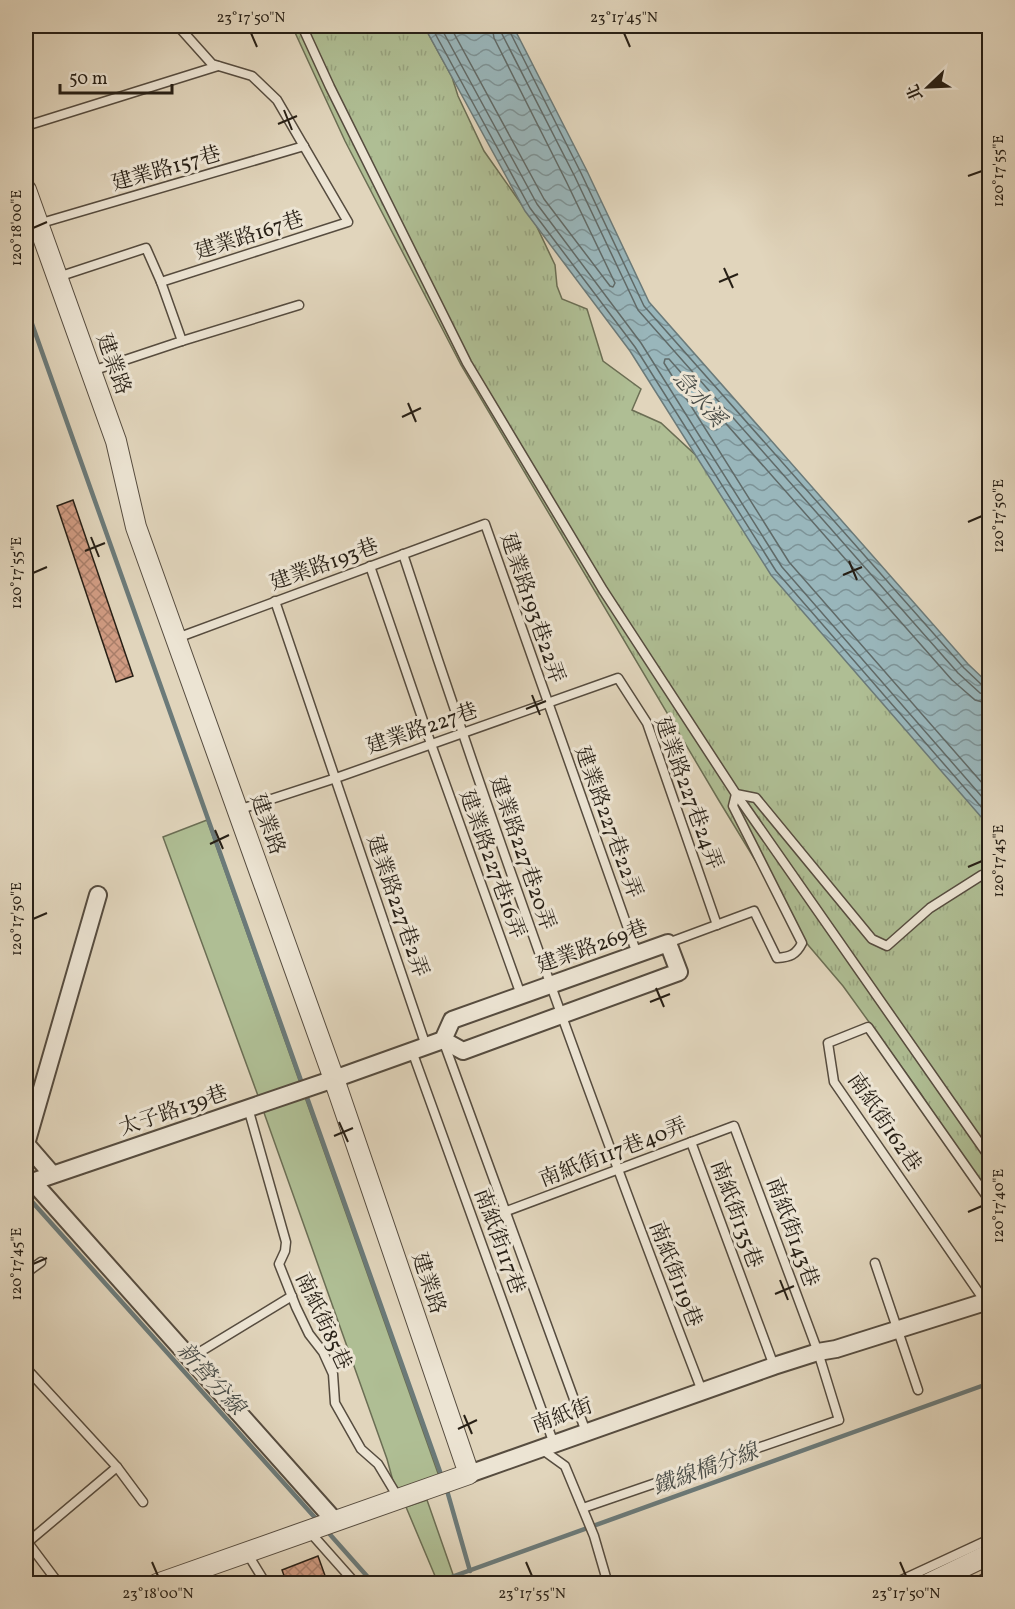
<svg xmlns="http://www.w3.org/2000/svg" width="1015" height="1609" viewBox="0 0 1015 1609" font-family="Vollkorn,'Noto Serif TC',serif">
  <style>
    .grass { fill: url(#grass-tufts); stroke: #6b6e54; stroke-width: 1.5 }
    .garden { fill: #afbe94; stroke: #6b6e54; stroke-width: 1.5 }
    .water { fill: url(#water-waves); stroke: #6b7a79; stroke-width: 1.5 }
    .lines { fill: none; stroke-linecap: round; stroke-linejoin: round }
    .shore { stroke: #606a68; stroke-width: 1.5 }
    .stream { stroke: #6b7a79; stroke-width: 4.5 }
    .building { fill: url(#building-cross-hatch); stroke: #271f15; stroke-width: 1.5 }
    .service-casing { stroke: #564c3f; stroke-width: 11 }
    .minor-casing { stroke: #564c3f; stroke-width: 20 }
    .tertiary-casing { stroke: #564c3f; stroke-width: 22 }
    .service { stroke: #ece4d3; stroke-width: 8 }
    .minor { stroke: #ece4d3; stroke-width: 16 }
    .tertiary { stroke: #ece4d3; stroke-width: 20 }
    .ticks { fill: none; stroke: #271f15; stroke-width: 2 }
    .labels { text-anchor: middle; stroke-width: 6; stroke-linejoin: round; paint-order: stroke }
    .street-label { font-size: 21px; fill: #271f15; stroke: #ece4d3 }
    .water-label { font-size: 22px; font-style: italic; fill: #494c47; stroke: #ece4d3 }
    .neatline { fill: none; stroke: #271f15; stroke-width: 2 }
    .ticks-label { font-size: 15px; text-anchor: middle; fill: #271f15 }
  </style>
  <defs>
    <pattern id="grass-tufts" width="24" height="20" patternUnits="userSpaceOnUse" patternTransform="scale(1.5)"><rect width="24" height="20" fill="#afbe94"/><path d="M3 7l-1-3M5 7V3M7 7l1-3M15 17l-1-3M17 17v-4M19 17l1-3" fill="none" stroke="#97a37f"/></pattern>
    <pattern id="water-waves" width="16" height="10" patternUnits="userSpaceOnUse" patternTransform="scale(1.5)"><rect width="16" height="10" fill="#99b6bb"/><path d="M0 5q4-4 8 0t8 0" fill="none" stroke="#7d9397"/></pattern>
    <pattern id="building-cross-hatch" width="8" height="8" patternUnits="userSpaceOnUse" patternTransform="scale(1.5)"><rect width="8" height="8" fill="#d09b82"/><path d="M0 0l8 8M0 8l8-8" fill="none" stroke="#a97e69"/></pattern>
  </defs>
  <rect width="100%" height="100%" fill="#e1d5bc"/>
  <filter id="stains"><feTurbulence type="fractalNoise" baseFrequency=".00333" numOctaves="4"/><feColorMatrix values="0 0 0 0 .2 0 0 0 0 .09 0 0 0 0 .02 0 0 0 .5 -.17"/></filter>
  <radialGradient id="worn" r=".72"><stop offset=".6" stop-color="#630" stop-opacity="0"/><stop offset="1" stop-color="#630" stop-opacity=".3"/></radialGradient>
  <path class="grass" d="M292,26h132l28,51 6,19 26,55 52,74 19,40 2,21 5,13 25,10 16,52 38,28 -9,21 29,13 124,115 204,229v435l-68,-108 -78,-108 -40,-47 -85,-140 -257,-434 -116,-224z"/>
  <g class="garden">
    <path d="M207,820l233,659 -44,13 -9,-33 -130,-366 -94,-256z"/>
    <path d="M427,1500l29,83h-18l-32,-76z"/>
  </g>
  <path class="water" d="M424,26h89l74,145 62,131 319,362 21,20v142l-218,-251 -141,-224 -105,-140z"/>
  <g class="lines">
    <g class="shore">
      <path d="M431,26l99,182 105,139 141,224 214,246"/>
      <path d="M440,26l97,178 104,139 141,224 208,239"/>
      <path d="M450,26l94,173 66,87 3,1 2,-4 -49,-102 -72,-143 -2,-12"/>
      <path d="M501,26l1,8 73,143 63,133 320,363 22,20 10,2"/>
      <path d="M509,26v4l72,143 63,133 320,362 19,18 7,2"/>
      <path d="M990,704l-15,-4 -23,-20 -283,-321h-4l-1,4 125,199 201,230"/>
    </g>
    <g class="stream">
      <path d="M26,307l417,1173"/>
      <path d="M26,1195l292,326"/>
      <path d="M446,1487l24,84"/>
      <path d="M326,1530l48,54"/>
      <path d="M432,1584l558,-201"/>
    </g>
  </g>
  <g class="building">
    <path d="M73,500l60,176 -17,6 -59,-176z"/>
    <path d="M318,1556l10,28h-41l-5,-14z"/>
  </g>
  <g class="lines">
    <defs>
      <g id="service">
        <path d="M302,26l28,61 137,276 136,227 133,204 254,364"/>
        <path d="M26,126l192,-60"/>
        <path d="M38,224l266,-78"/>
        <path d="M58,277l88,-29 15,34 21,59 -90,30"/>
        <path d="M161,282l187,-60 -71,-122 -25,-24 -40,-12 -34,-38"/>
        <path d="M182,341l117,-36"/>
        <path d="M403,554c92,282 192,560 299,837"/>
        <path d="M370,566l61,178 90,251"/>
        <path d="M275,601l151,445"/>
        <path d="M177,638l308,-114 152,430"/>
        <path d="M238,810l98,-32 282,-100 29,45 70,202"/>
        <path d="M668,943l86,-32 23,47c13,-1 19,-3 25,-15l-69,-137 3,-12 20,4 116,141 15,7 43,-38 52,-33"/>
        <path d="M444,1043l142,389"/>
        <path d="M412,1051l142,393"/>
        <path d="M248,1108l38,134 -1,9 -6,13 17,43 13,27 14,18 10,22 2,29 26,46 17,15 21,35"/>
        <path d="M691,1142l83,224"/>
        <path d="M504,1212l230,-86 84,226 21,68 -256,88"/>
        <path d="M875,1263l43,127"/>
        <path d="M26,1273l15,-11"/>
        <path d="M986,1303l-152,-221 -6,-39 40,-16 122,174"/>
        <path d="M190,1358l102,-62"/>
        <path d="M26,1368l91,99 -89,75"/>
        <path d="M540,1448l25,18 29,70 14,48"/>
        <path d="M117,1467l26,35"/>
        <path d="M309,1531l47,53"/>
        <path d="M26,1540l33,44"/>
        <path d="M247,1553l19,31"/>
        <path d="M893,1584l97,-45"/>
      </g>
      <g id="minor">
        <path d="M26,1144l72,-249"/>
        <path d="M26,1144l26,30"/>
        <path d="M33,1182l302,339"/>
        <path d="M26,1184l308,-105 109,-39 9,-20 216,-77 11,29 -216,79 -20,-11"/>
        <path d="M469,1474l305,-108 44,-14 18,-3 149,-47"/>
      </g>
      <g id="tertiary">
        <path d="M26,190l90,251 20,86 198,552 135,395 -312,110"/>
        <path d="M928,1584l62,-30"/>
        <path d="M985,1584l5,-2"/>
      </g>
    </defs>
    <use href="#service" class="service-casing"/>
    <use href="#minor" class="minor-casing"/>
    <use href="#tertiary" class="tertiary-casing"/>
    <use href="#service" class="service"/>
    <use href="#minor" class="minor"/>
    <use href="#tertiary" class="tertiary"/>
  </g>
  <path class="ticks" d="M251,33l6,14M624,33l6,14M284,110l8,20M278,124l19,-8M968,176l14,-5M33,228l14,-6M724,268l9,20M719,282l19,-8M408,403l8,19M402,417l19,-9M968,522l14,-6M91,537l8,20M85,551l20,-8M849,561l8,19M33,573l14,-6M843,575l19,-8M532,695l8,20M526,709l20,-8M215,830l8,19M210,844l19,-9M968,867l14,-6M33,919l14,-6M656,988l8,19M650,1002l20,-8M339,1122l9,20M334,1136l19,-8M968,1212l14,-6M33,1264l14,-6M780,1280l8,20M775,1294l19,-8M464,1415l8,19M458,1429l19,-9M152,1562l6,14M526,1562l6,14M900,1562l6,14"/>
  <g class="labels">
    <g class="street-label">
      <text transform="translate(166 168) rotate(-16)" y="7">建業路157巷</text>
      <text transform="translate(249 235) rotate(-18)" y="7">建業路167巷</text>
      <text transform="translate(114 364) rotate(70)" y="7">建業路</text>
      <text transform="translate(324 564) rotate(-20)" y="7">建業路193巷</text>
      <text transform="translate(533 608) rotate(71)" y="7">建業路193巷22弄</text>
      <text transform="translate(422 728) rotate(-19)" y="7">建業路227巷</text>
      <text transform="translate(689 793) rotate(70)" y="7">建業路227巷24弄</text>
      <text transform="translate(609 822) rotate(70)" y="7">建業路227巷22弄</text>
      <text transform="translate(268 824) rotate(70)" y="7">建業路</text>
      <text transform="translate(523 853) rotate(71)" y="7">建業路227巷20弄</text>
      <text transform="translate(493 864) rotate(70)" y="7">建業路227巷16弄</text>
      <text transform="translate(398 906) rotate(71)" y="7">建業路227巷2弄</text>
      <text transform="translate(592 946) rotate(-20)" y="7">建業路269巷</text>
      <text transform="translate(173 1110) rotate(-19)" y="7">太子路139巷</text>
      <text transform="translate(885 1122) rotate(56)" y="7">南紙街162巷</text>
      <text transform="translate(613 1152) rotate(-21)" y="7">南紙街117巷40弄</text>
      <text transform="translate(737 1214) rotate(70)" y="7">南紙街135巷</text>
      <text transform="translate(793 1232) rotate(70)" y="7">南紙街143巷</text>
      <text transform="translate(500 1241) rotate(70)" y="7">南紙街117巷</text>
      <text transform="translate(676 1274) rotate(69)" y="7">南紙街119巷</text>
      <text transform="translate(429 1283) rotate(71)" y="7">建業路</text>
      <text transform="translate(324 1321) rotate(65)" y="7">南紙街85巷</text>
      <text transform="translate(562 1415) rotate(-20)" y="7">南紙街</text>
    </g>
    <g class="water-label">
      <text transform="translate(700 398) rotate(49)" y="8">急水溪</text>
      <text transform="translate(212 1378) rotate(48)" y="8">新營分線</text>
      <text transform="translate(705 1468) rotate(-20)" y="8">鐵線橋分線</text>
    </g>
  </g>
  <rect width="1015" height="1609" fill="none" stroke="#e1d5bc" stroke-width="66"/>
  <g transform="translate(928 87) rotate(247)" stroke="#ece4d3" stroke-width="4.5" paint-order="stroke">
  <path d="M0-4.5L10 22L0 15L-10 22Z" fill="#271f15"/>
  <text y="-9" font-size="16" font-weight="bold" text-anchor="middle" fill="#271f15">北</text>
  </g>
  <path d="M60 84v9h112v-9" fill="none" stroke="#271f15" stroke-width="3"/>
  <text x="69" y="84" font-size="18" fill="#271f15" stroke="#ece4d3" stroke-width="4.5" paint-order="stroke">50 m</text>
  <rect x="33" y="33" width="949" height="1543" class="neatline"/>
  <g class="ticks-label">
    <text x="251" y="22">23°17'50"N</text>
    <text x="624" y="22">23°17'45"N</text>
    <text transform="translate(998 171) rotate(-90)" y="5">120°17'55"E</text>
    <text transform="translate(16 228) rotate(-90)" y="5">120°18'00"E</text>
    <text transform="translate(998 516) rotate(-90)" y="5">120°17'50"E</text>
    <text transform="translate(16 573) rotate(-90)" y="5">120°17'55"E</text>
    <text transform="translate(998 861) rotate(-90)" y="5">120°17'45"E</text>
    <text transform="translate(16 919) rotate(-90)" y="5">120°17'50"E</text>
    <text transform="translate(998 1206) rotate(-90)" y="5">120°17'40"E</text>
    <text transform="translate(16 1264) rotate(-90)" y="5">120°17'45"E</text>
    <text x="158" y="1598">23°18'00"N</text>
    <text x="532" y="1598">23°17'55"N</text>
    <text x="906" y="1598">23°17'50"N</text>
  </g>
  <rect width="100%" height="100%" filter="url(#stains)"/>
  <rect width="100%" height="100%" fill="url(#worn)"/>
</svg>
